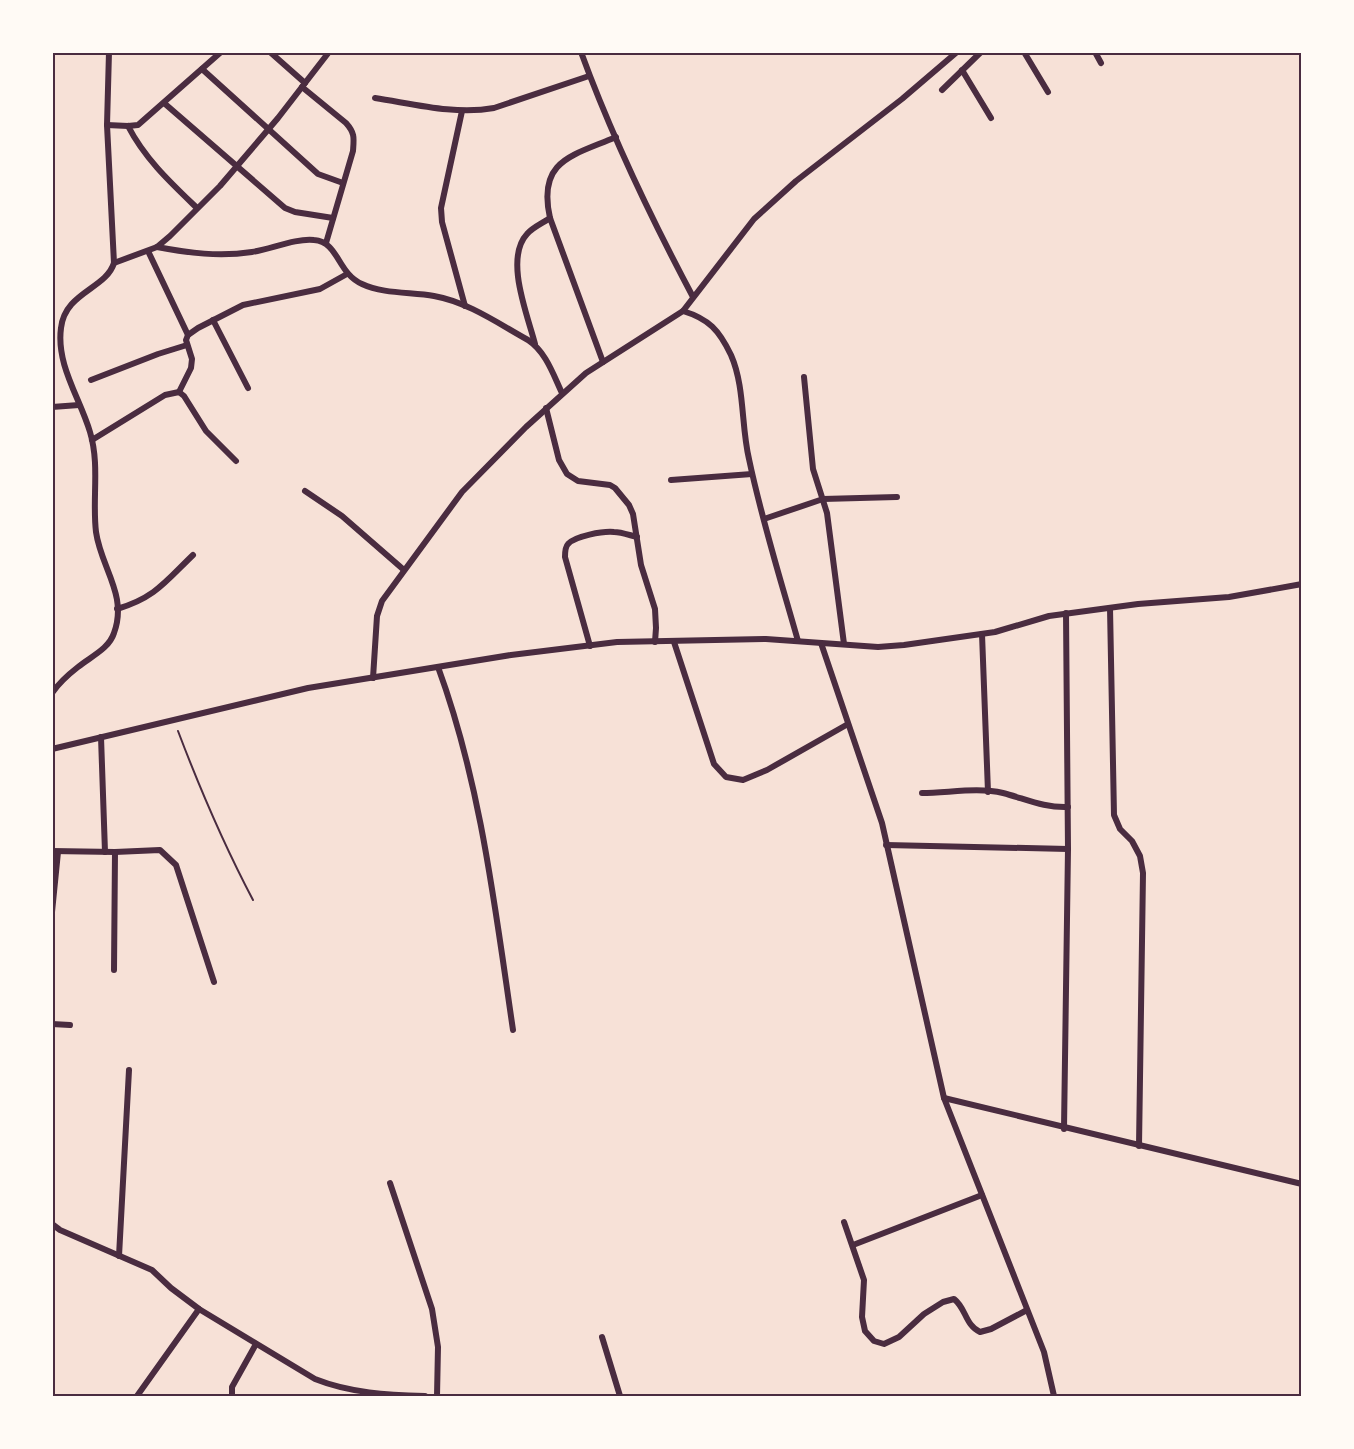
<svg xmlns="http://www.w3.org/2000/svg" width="1354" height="1449" viewBox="0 0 1354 1449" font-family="'PT Sans Narrow',sans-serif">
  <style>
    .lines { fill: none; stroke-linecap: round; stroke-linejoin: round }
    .path { stroke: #4a2c40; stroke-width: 2 }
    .minor { stroke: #4a2c40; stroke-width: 6 }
    .neatline { fill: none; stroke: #4a2c40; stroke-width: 2 }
  </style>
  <rect width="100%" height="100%" fill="#f7e1d7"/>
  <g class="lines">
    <path class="path" d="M178,731c22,58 46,114 75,169"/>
    <g class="minor">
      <path d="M270,52l35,31"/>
      <path d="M581,52c31,85 70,166 112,245"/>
      <path d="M1024,52l24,40"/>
      <path d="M1095,52l6,11"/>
      <path d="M202,69l116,105 25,9"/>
      <path d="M962,70l29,48"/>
      <path d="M302,87l44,36c9,10 8,15 7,28l-27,92"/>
      <path d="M942,90l39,-38"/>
      <path d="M375,98c39,6 80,17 119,10l95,-32"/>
      <path d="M164,103l121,105 10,4 38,6"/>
      <path d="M462,111l-21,97 1,14 23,84"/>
      <path d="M107,125l21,1 10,-1 83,-73"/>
      <path d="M128,126c17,33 43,57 69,82"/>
      <path d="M157,247c32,6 62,10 95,5 19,-3 44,-14 62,-12 25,2 23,33 48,44 21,10 49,8 72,12 34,6 65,28 94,44 18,12 25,34 34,53"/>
      <path d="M148,251l40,84"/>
      <path d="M114,263l43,-16 13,-11 50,-50 58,-68 51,-66"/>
      <path d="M683,311c26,8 36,19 48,44 14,32 10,71 18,104 13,62 32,122 49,182"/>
      <path d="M213,320l35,68"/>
      <path d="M535,344c-7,-28 -31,-85 -8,-110 6,-7 16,-11 23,-16"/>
      <path d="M603,362l-53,-144c-13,-58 22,-62 66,-81"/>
      <path d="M804,377l9,92 14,44 17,131"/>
      <path d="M91,380l67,-26 29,-9"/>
      <path d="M179,392l12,-24 1,-9 -6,-19 2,-5 10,-7 45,-23 77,-16 27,-15"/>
      <path d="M52,407l27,-2"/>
      <path d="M546,408l13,52 8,14 11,7 32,4 5,3 14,17 4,9 8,51 14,44 1,19 -1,14"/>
      <path d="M92,440l73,-45 14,-3 5,4 22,35 30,30"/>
      <path d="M671,480l81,-6"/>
      <path d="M305,491l37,25 62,54"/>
      <path d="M764,519l59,-20 74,-2"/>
      <path d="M1110,608l4,207 6,14 12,12 8,15 3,17 -4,273"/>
      <path d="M117,609c38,-11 49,-28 76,-54"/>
      <path d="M982,634l6,158"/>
      <path d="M674,642l40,122 12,13 17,3 24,-10 81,-46"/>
      <path d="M821,643l61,180 62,275 100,254 10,44"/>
      <path d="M590,646l-25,-89c0,-4 0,-10 3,-13 7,-8 35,-13 46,-12 7,0 15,3 23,5"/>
      <path d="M438,667c43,117 57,241 75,363"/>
      <path d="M373,678l4,-62 5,-15 80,-109 64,-65 60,-54 97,-62 71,-92 42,-38 106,-82 55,-47"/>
      <path d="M52,693c7,-10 17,-19 26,-26 12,-10 31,-18 36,-34 14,-38 -13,-65 -18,-101 -4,-33 4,-67 -6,-100 -10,-34 -34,-67 -29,-104 4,-36 45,-39 53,-65l-7,-138 2,-73"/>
      <path d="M101,737l4,115"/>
      <path d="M52,749l256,-61 203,-33 106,-13 149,-3 112,8 26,-2 91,-13 54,-16 89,-12 91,-7 73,-13"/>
      <path d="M922,793c26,0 56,-6 81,0 23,6 41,15 65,14"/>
      <path d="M886,845l182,4"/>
      <path d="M52,851l63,1 45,-2 16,15 38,117"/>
      <path d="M52,912l6,-60"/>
      <path d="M114,970l1,-118"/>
      <path d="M52,1024l18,1"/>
      <path d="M944,1098l358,86"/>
      <path d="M1064,1129l4,-280 -2,-236"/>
      <path d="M390,1183l42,126 6,38 -1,49"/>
      <path d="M844,1222l20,58 -2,37 3,14 9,10 10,3 15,-7 25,-23 19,-12 11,-3c12,9 11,26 26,33l11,-3 36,-19"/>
      <path d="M52,1224l8,6 92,40 19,18 28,21 116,70c35,14 73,16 110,17"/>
      <path d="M853,1245l129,-50"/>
      <path d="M119,1256l10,-186"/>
      <path d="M602,1337l18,59"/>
      <path d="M137,1396l62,-87"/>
      <path d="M232,1396v-9l24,-43"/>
    </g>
  </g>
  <rect width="1354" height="1449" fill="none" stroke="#fffaf5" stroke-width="108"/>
  <rect x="54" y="54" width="1246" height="1341" class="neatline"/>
</svg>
